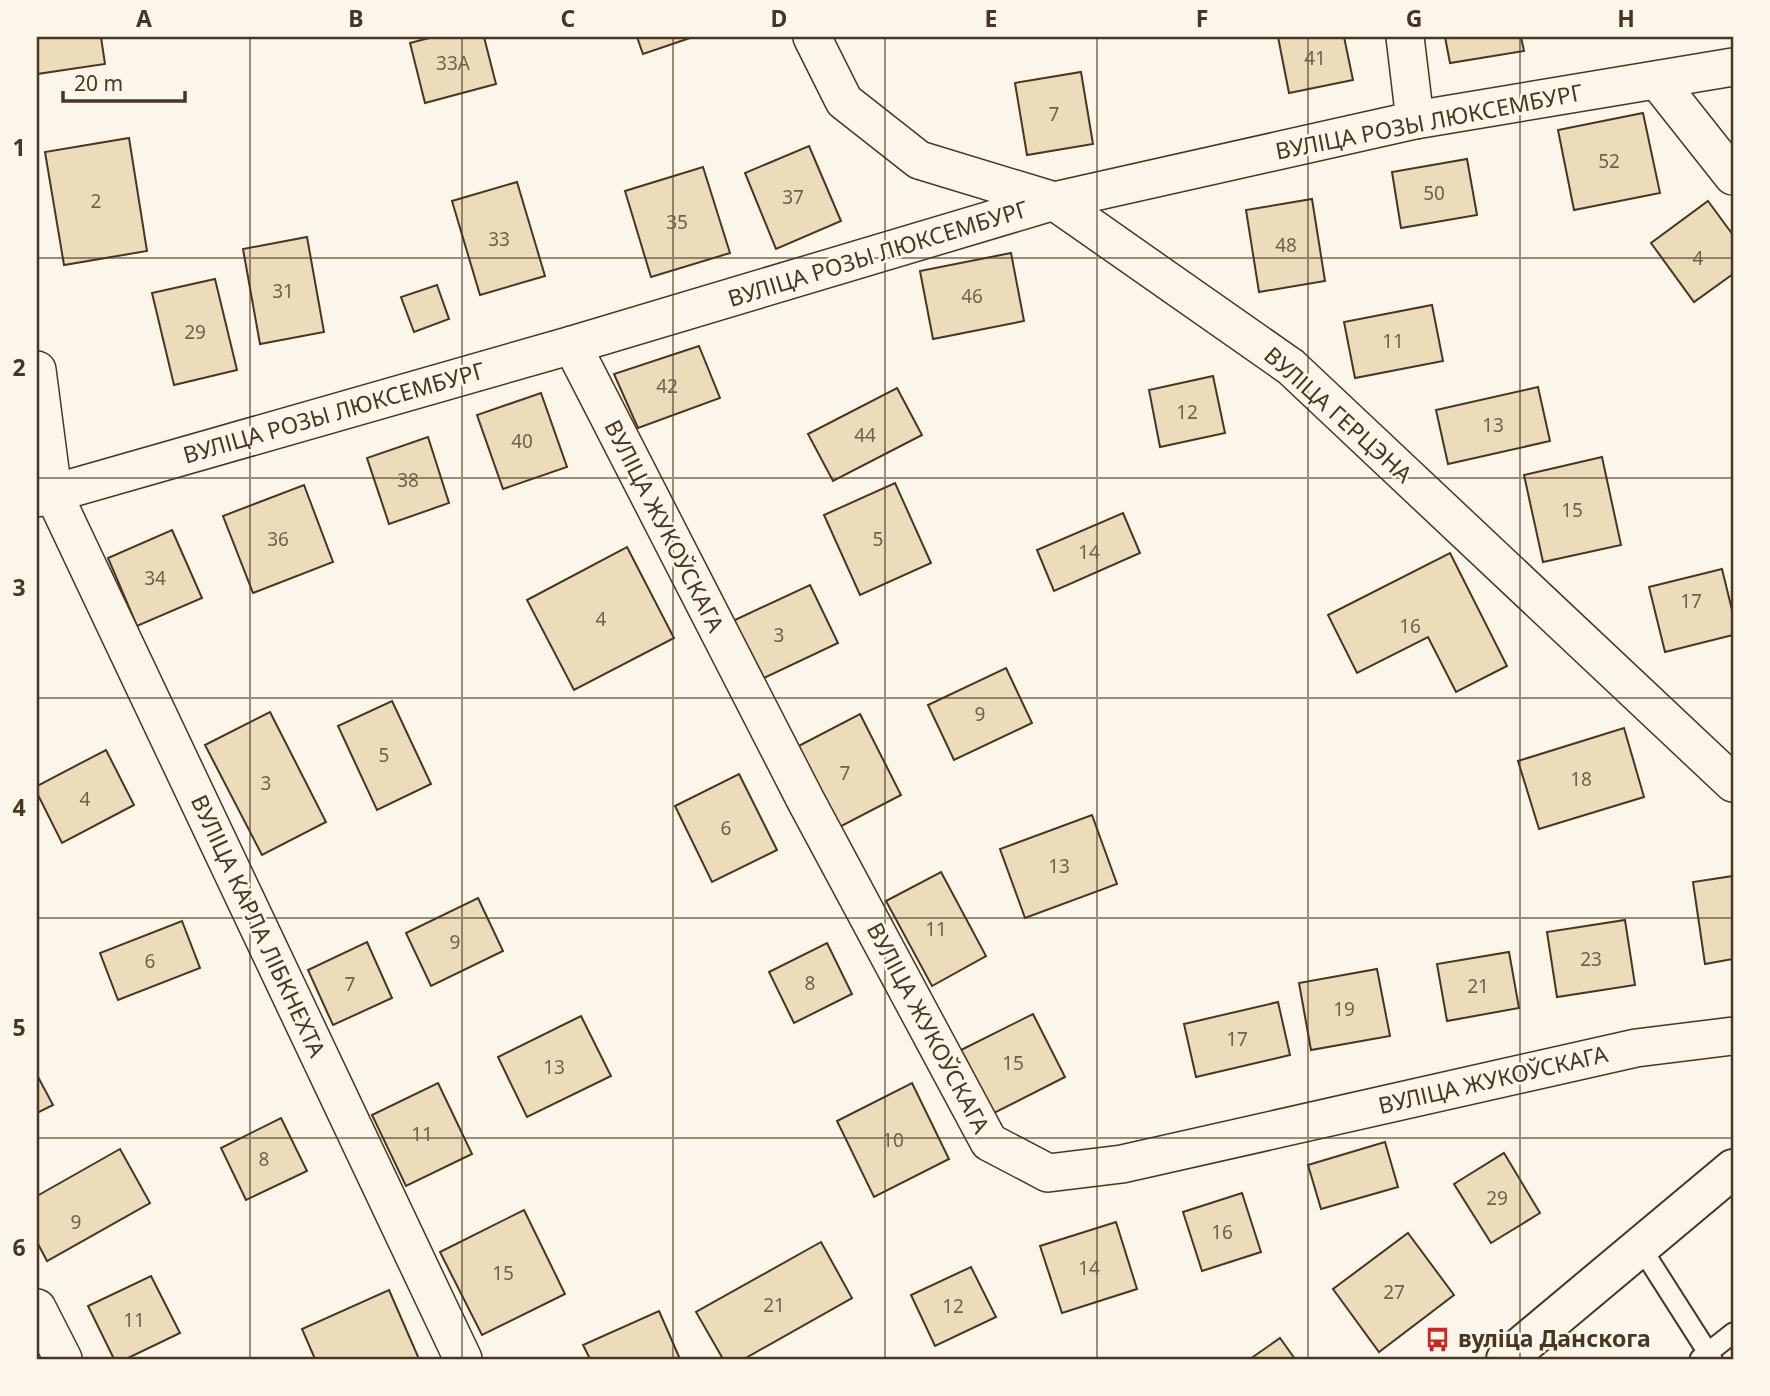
<svg xmlns="http://www.w3.org/2000/svg" width="1770" height="1396" viewBox="0 0 1770 1396" font-family="'Noto Sans',sans-serif">
  <style>
    .building { fill: #ecdcbc; stroke: #4a3520; stroke-width: 2 }
    .lines { fill: none; stroke-linecap: round; stroke-linejoin: round }
    .lane-casing { stroke: #4a3520; stroke-width: 23 }
    .street-casing { stroke: #4a3520; stroke-width: 40 }
    .secondary-casing { stroke: #4a3520; stroke-width: 42 }
    .lane { stroke: #fbf6e9; stroke-width: 19 }
    .street { stroke: #fbf6e9; stroke-width: 37 }
    .secondary { stroke: #fbf6e9; stroke-width: 38 }
    .grid { fill: none; stroke: #4a3520; stroke-width: 2; stroke-opacity: 0.55 }
    .labels { text-anchor: middle; stroke-width: 5; stroke-linejoin: round; paint-order: stroke }
    .number-label { font-size: 19px; fill: #725f47 }
    .street-label { font-size: 23px; fill: #4a3520; stroke: #fbf6e9 }
    .poi-label { font-size: 23px; font-weight: bold; fill: #4a3520; stroke: #fbf6e9; text-anchor: start }
    .neatline { fill: none; stroke: #4a3520; stroke-width: 2.5 }
    .grid-label { font-size: 23px; text-anchor: middle; font-weight: bold; fill: #4a3520 }
  </style>
  <rect width="100%" height="100%" fill="#fbf6e9"/>
  <g class="building">
    <path d="M37,37h64l4,27 -68,10z"/>
    <path d="M433,37h51l12,47 -71,19 -15,-60z"/>
    <path d="M637,37h56l-50,17z"/>
    <path d="M1278,37h66l9,43 -64,13z"/>
    <path d="M1445,37h76l3,14 -74,12z"/>
    <path d="M1081,72l12,72 -66,11 -12,-72z"/>
    <path d="M1643,113l17,80 -86,17 -16,-80z"/>
    <path d="M129,138l18,113 -83,14 -19,-113z"/>
    <path d="M809,146l32,75 -65,28 -31,-76z"/>
    <path d="M1467,159l10,56 -76,13 -9,-56z"/>
    <path d="M703,167l27,86 -79,24 -26,-86z"/>
    <path d="M517,182l28,94 -65,19 -28,-94z"/>
    <path d="M1312,199l13,82 -66,11 -13,-82z"/>
    <path d="M1708,201l25,34v39l-39,28 -43,-59z"/>
    <path d="M307,237l17,95 -64,12 -17,-95z"/>
    <path d="M1011,253l13,68 -91,18 -13,-68z"/>
    <path d="M215,279l22,91 -63,15 -22,-92z"/>
    <path d="M437,285l12,34 -35,13 -13,-35z"/>
    <path d="M1432,305l11,56 -88,17 -11,-56z"/>
    <path d="M699,346l21,52 -82,30 -24,-54z"/>
    <path d="M1213,376l12,57 -65,14 -11,-57z"/>
    <path d="M1538,387l12,54 -102,23 -12,-54z"/>
    <path d="M897,388l25,47 -89,46 -25,-47z"/>
    <path d="M541,393l26,74 -64,22 -26,-74z"/>
    <path d="M428,437l21,66 -60,21 -22,-66z"/>
    <path d="M1602,457l19,88 -78,17 -19,-87z"/>
    <path d="M895,483l36,80 -71,32 -36,-80z"/>
    <path d="M304,485l29,77 -80,31 -30,-77z"/>
    <path d="M1123,513l17,40 -86,38 -17,-41z"/>
    <path d="M172,530l30,68 -65,28 -29,-68z"/>
    <path d="M627,547l47,91 -100,52 -47,-90z"/>
    <path d="M1450,553l57,113 -51,26 -28,-55 -71,36 -29,-58z"/>
    <path d="M1722,569l11,45v21l-68,17 -16,-65z"/>
    <path d="M810,585l28,58 -91,43 -27,-59z"/>
    <path d="M1006,668l26,55 -78,37 -26,-55z"/>
    <path d="M392,701l39,83 -54,26 -39,-84z"/>
    <path d="M270,712l56,110 -64,33 -57,-110z"/>
    <path d="M860,714l41,81 -71,37 -41,-81z"/>
    <path d="M1624,728l20,69 -105,32 -21,-68z"/>
    <path d="M106,750l28,55 -72,38 -25,-50v-7z"/>
    <path d="M739,774l38,76 -65,32 -37,-76z"/>
    <path d="M1092,815l25,69 -92,34 -25,-69z"/>
    <path d="M941,872l45,84 -54,30 -46,-85z"/>
    <path d="M1733,876v83l-28,5 -12,-82z"/>
    <path d="M478,898l25,53 -72,35 -25,-53z"/>
    <path d="M1625,920l10,65 -78,12 -10,-65z"/>
    <path d="M182,921l18,47 -82,32 -18,-47z"/>
    <path d="M367,942l25,56 -59,27 -25,-55z"/>
    <path d="M827,943l25,51 -58,29 -25,-51z"/>
    <path d="M1509,952l10,56 -72,13 -10,-57z"/>
    <path d="M1377,969l13,67 -79,14 -12,-67z"/>
    <path d="M1278,1002l12,53 -94,22 -12,-53z"/>
    <path d="M1033,1014l32,63 -71,36 -33,-63z"/>
    <path d="M581,1016l30,60 -84,41 -29,-60z"/>
    <path d="M37,1075l16,30 -16,8z"/>
    <path d="M438,1083l34,71 -66,32 -34,-71z"/>
    <path d="M912,1083l37,76 -75,38 -37,-76z"/>
    <path d="M281,1118l26,53 -61,29 -25,-52z"/>
    <path d="M1385,1142l13,45 -77,22 -13,-44z"/>
    <path d="M120,1149l30,54 -103,58 -10,-19v-46z"/>
    <path d="M1504,1153l36,60 -49,30 -37,-59z"/>
    <path d="M1242,1193l19,59 -59,19 -19,-59z"/>
    <path d="M524,1210l41,84 -83,41 -42,-83z"/>
    <path d="M1116,1222l21,67 -75,24 -22,-67z"/>
    <path d="M1408,1233l46,62 -75,57 -46,-63z"/>
    <path d="M821,1242l31,56 -108,61h-21l-27,-47z"/>
    <path d="M971,1267l25,50 -61,29 -24,-51z"/>
    <path d="M151,1276l29,57 -54,26h-12l-26,-53z"/>
    <path d="M389,1290l30,69h-104l-13,-30z"/>
    <path d="M659,1311l21,48h-90l-7,-14z"/>
    <path d="M1280,1338l15,21h-45z"/>
  </g>
  <g class="lines">
    <defs>
      <g id="lane">
        <path d="M1640,1246l72,113"/>
        <path d="M1700,1359l33,-26"/>
      </g>
      <g id="street">
        <path d="M812,37l32,64 75,59 135,41 237,166 442,416"/>
        <path d="M1405,37l10,83"/>
        <path d="M1657,80l76,96"/>
        <path d="M572,345l234,456 183,341 59,31 74,-9 514,-116 97,-12"/>
        <path d="M37,370l16,123 410,866"/>
        <path d="M37,498l535,-153 482,-144 361,-81 318,-53"/>
        <path d="M37,1308l26,51"/>
      </g>
      <path id="secondary" d="M1506,1359l227,-190"/>
    </defs>
    <use href="#lane" class="lane-casing"/>
    <use href="#street" class="street-casing"/>
    <use href="#secondary" class="secondary-casing"/>
    <use href="#lane" class="lane"/>
    <use href="#street" class="street"/>
    <use href="#secondary" class="secondary"/>
  </g>
  <path class="grid" d="M250,37v1322M462,37v1322M673,37v1322M885,37v1322M1097,37v1322M1308,37v1322M1520,37v1322M37,258h1696M37,478h1696M37,698h1696M37,918h1696M37,1138h1696"/>
  <defs>
    <symbol id="bus-bare" viewBox="-9 -9 18 18"><path d="M-5-6H5V4H4V6H2V4H-2V6H-4V4H-5ZM-3.5-4V0h7V-4ZM-3.5 1.2v1.5H-2V1.2ZM2 1.2v1.5H3.5V1.2Z" fill="#c62828" stroke="#fbf6e9" stroke-width="2.5" paint-order="stroke"/></symbol>
  </defs>
  <g fill-rule="evenodd">
    <use href="#bus-bare" x="1420" y="1322" width="35" height="35"/>
  </g>
  <g class="labels">
    <g class="number-label">
      <text x="1315" y="65">41</text>
      <text x="453" y="70">33А</text>
      <text x="1054" y="121">7</text>
      <text x="1609" y="168">52</text>
      <text x="1434" y="200">50</text>
      <text x="793" y="204">37</text>
      <text x="96" y="208">2</text>
      <text x="677" y="229">35</text>
      <text x="499" y="246">33</text>
      <text x="1286" y="252">48</text>
      <text x="1698" y="265">4</text>
      <text x="283" y="298">31</text>
      <text x="972" y="303">46</text>
      <text x="195" y="339">29</text>
      <text x="1393" y="348">11</text>
      <text x="667" y="393">42</text>
      <text x="1187" y="419">12</text>
      <text x="1493" y="432">13</text>
      <text x="865" y="442">44</text>
      <text x="522" y="448">40</text>
      <text x="408" y="487">38</text>
      <text x="1572" y="517">15</text>
      <text x="278" y="546">36</text>
      <text x="878" y="546">5</text>
      <text x="1089" y="559">14</text>
      <text x="155" y="585">34</text>
      <text x="1691" y="608">17</text>
      <text x="601" y="626">4</text>
      <text x="1410" y="633">16</text>
      <text x="779" y="642">3</text>
      <text x="980" y="721">9</text>
      <text x="384" y="762">5</text>
      <text x="845" y="780">7</text>
      <text x="1581" y="786">18</text>
      <text x="266" y="790">3</text>
      <text x="85" y="806">4</text>
      <text x="726" y="835">6</text>
      <text x="1059" y="873">13</text>
      <text x="936" y="936">11</text>
      <text x="455" y="949">9</text>
      <text x="1591" y="966">23</text>
      <text x="150" y="968">6</text>
      <text x="810" y="990">8</text>
      <text x="350" y="991">7</text>
      <text x="1478" y="993">21</text>
      <text x="1344" y="1016">19</text>
      <text x="1237" y="1046">17</text>
      <text x="1013" y="1070">15</text>
      <text x="554" y="1074">13</text>
      <text x="422" y="1141">11</text>
      <text x="893" y="1147">10</text>
      <text x="264" y="1166">8</text>
      <text x="1497" y="1205">29</text>
      <text x="76" y="1229">9</text>
      <text x="1222" y="1239">16</text>
      <text x="1089" y="1275">14</text>
      <text x="503" y="1280">15</text>
      <text x="1394" y="1299">27</text>
      <text x="774" y="1312">21</text>
      <text x="953" y="1313">12</text>
      <text x="134" y="1327">11</text>
    </g>
    <g class="street-label">
      <text transform="translate(1429 122) rotate(-11)" y="8">ВУЛІЦА РОЗЫ ЛЮКСЕМБУРГ</text>
      <text transform="translate(878 254) rotate(-17)" y="8">ВУЛІЦА РОЗЫ ЛЮКСЕМБУРГ</text>
      <text transform="translate(334 413) rotate(-16)" y="8">ВУЛІЦА РОЗЫ ЛЮКСЕМБУРГ</text>
      <text transform="translate(1338 415) rotate(42)" y="8">ВУЛІЦА ГЕРЦЭНА</text>
      <text transform="translate(664 526) rotate(63)" y="8">ВУЛІЦА ЖУКОЎСКАГА</text>
      <text transform="translate(258 926) rotate(65)" y="8">ВУЛІЦА КАРЛА ЛІБКНЕХТА</text>
      <text transform="translate(928 1028) rotate(62)" y="8">ВУЛІЦА ЖУКОЎСКАГА</text>
      <text transform="translate(1493 1080) rotate(-13)" y="8">ВУЛІЦА ЖУКОЎСКАГА</text>
    </g>
    <g class="poi-label">
      <text x="1458" y="1347">вуліца Данскога</text>
    </g>
  </g>
  <rect width="1770" height="1396" fill="none" stroke="#fbf6e9" stroke-width="77"/>
  <path d="M63 91v10h122v-10" fill="none" stroke="#4a3520" stroke-width="3.5"/>
  <text x="74" y="91" font-size="21" fill="#4a3520" stroke="#fbf6e9" stroke-width="5" paint-order="stroke">20 m</text>
  <rect x="38" y="38" width="1694" height="1320" class="neatline"/>
  <g class="grid-label">
    <text x="144" y="27">A</text>
    <text x="356" y="27">B</text>
    <text x="568" y="27">C</text>
    <text x="779" y="27">D</text>
    <text x="991" y="27">E</text>
    <text x="1202" y="27">F</text>
    <text x="1414" y="27">G</text>
    <text x="1626" y="27">H</text>
    <text x="19" y="156">1</text>
    <text x="19" y="376">2</text>
    <text x="19" y="596">3</text>
    <text x="19" y="816">4</text>
    <text x="19" y="1036">5</text>
    <text x="19" y="1256">6</text>
  </g>
</svg>
